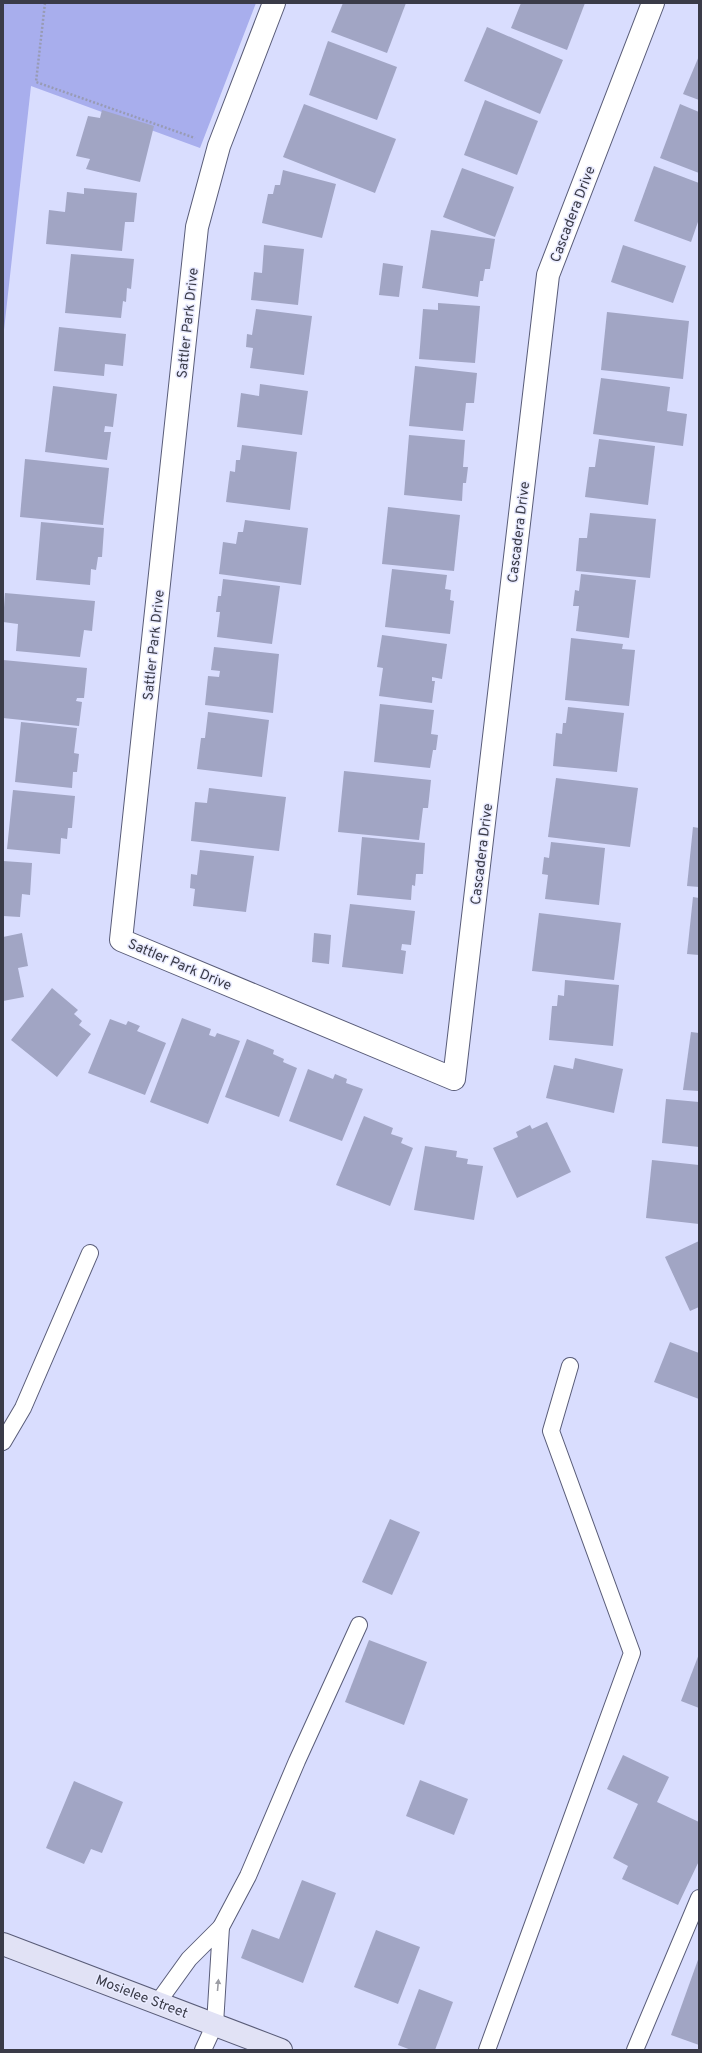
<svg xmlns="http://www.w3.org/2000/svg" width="702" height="2053" viewBox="0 0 702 2053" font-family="Overpass,sans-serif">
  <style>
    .green { fill: #a8aeed }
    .building { fill: #a1a5c4 }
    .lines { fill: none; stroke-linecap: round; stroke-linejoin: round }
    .lane-casing { stroke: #595c78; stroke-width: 18 }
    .street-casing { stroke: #595c78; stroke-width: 24 }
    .secondary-casing { stroke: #595c78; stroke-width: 24 }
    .path { stroke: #989bb4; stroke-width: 2.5; stroke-dasharray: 2 2; stroke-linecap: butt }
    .lane { stroke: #fff; stroke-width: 16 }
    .street { stroke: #fff; stroke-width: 22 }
    .secondary { stroke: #e1e2f5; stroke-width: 22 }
    .oneway { fill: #9c9da4 }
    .labels { text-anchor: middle; stroke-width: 3; stroke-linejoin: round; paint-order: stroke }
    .street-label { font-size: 14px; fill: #3a3b48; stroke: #e9ebff }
  </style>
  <rect width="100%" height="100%" fill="#d9ddfe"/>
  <path class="green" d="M3,3h253l-56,145 -169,-62 -28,253z"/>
  <g class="building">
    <path d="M343,3h63l-19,50 -56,-21z"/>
    <path d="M521,3h64l-18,47 -56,-22z"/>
    <path d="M487,27l76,33 -23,54 -76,-33z"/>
    <path d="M328,41l69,26 -20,53 -68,-25z"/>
    <path d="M699,56v44l-16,-6z"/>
    <path d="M485,100l53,21 -21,54 -53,-20z"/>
    <path d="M304,104l92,35 -21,54 -92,-36z"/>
    <path d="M680,104l19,8v61l-39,-15z"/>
    <path d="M102,110l52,16 -14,56 -54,-13 4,-10 -14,-3 12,-40 12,2z"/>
    <path d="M654,166l45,17v36l-8,23 -57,-21z"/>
    <path d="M462,168l52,19 -19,50 -52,-20z"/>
    <path d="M283,170l53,14 -14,54 -60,-15 6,-29h5l2,-9h5z"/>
    <path d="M84,188l53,5 -3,29h-9l-3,29 -76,-7 3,-34 16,2 2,-20 17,2z"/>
    <path d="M431,230l64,9 -5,30h-5l-2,12h-3l-2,16 -56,-9z"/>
    <path d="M264,245l40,4 -6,56 -47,-5 3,-28 8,1z"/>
    <path d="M623,245l63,21 -13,37 -62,-21z"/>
    <path d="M71,254l63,5 -3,30 -4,-1 -1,14 -3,-1 -2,17 -56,-5z"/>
    <path d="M383,263l20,3 -4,31 -20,-2z"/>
    <path d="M438,303l42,3 -5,57 -56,-4 4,-50 15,1z"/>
    <path d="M256,309l56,7 -8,59 -54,-7 3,-20 -7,-1 1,-13 5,1z"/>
    <path d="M607,312l82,9 -6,58 -82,-9z"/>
    <path d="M59,327l67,7 -3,32 -18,-2 -1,12 -50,-5z"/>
    <path d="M415,366l62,7 -3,30h-8l-3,28 -54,-5z"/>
    <path d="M601,378l69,9 -3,24 20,3 -4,32 -90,-12z"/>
    <path d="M260,384l48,7 -6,44 -65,-8 4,-34 18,3z"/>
    <path d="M53,386l64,8 -4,33 -8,-1 -1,6h7l-4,28 -62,-8z"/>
    <path d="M409,435l56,5 -2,27h5l-2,16h-3l-1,18 -58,-6z"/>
    <path d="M599,439l56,7 -7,59 -63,-8 4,-30h6z"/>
    <path d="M242,445l55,7 -7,58 -64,-8 4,-31 5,1 1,-12h4z"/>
    <path d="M25,459l84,9 -6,57 -83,-8z"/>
    <path d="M388,507l72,8 -6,56 -72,-7z"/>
    <path d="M590,513l66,6 -6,59 -74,-7 3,-33h8z"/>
    <path d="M245,520l63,8 -7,57 -82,-11 4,-32 13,2 2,-12h5z"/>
    <path d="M41,522l63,6 -2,29h-4l-2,13 -5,-1 -1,16 -54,-5z"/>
    <path d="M392,569l55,6 -2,14 6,1 -1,10 4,1 -4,33 -65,-7z"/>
    <path d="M581,574l55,6 -7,58 -53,-7 3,-25h-6l2,-16 4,1z"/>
    <path d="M223,579l57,7 -8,58 -55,-7 3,-25h-4l2,-16h3z"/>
    <path d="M5,593l90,8 -3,30 -8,-1 -4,27 -64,-6 2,-27 -15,-2z"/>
    <path d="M382,635l65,9 -5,35 -10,-2v4h3l-3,22 -53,-7 4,-28 -6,-1z"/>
    <path d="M571,638l52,6 -1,5 13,1 -6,56 -64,-6z"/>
    <path d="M214,647l65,7 -6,59 -68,-8 3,-29 11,1 1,-6 -9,-1z"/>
    <path d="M3,660l84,8 -3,30h-7l-1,3 6,1 -3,24 -76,-8z"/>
    <path d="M380,704l54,6 -3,24 7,1 -2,15h-3l-3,18 -56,-6z"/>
    <path d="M568,707l56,6 -7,59 -64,-6 3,-33 6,1 1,-11h3z"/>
    <path d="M208,712l61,8 -7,57 -65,-8 4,-31h4z"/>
    <path d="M21,722l56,6 -3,25 5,1 -2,18h-4l-1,16 -57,-6z"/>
    <path d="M344,771l87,9 -3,28h-5l-4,32 -81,-8z"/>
    <path d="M556,778l82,10 -8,59 -82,-10z"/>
    <path d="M209,788l77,9 -7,54 -88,-10 4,-39 12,1z"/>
    <path d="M13,790l62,6 -3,32h-4l-1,11 -6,-1 -1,16 -53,-5z"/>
    <path d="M693,827l6,1v59l-12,-1z"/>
    <path d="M362,837l63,6 -2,31h-7l-1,12 -3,-1 -1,15 -54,-5z"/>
    <path d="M551,842l54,6 -6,57 -54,-6 3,-24 -6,-1 2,-17 5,1z"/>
    <path d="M200,850l54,6 -8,56 -53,-6 2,-17 -5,-1 1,-14 6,1z"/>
    <path d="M3,861l29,2 -2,32 -8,-1 -2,23 -17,-1z"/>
    <path d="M693,897l6,1v57l-12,-1z"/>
    <path d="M350,904l65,7 -4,34 -9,-1 -1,6 5,1 -3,23 -61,-7z"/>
    <path d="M539,913l82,10 -7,57 -82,-9z"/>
    <path d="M22,933l6,33 -10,2 6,29 -21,4v-64z"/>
    <path d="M314,933l17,2 -2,29 -17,-2z"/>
    <path d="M565,980l54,5 -6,61 -64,-6 3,-34h5l1,-11 6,1z"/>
    <path d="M52,988l26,22 -4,4 8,7 -3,4 12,9 -34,43 -46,-37z"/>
    <path d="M182,1018l29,11 -2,6 6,2 2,-4 23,8 -32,83 -58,-22z"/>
    <path d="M110,1019l16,6 2,-4 12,5 -3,5 29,12 -21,52 -57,-22z"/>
    <path d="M691,1032l8,1v58l-16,-1z"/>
    <path d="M247,1039l27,11 -1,4 11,5 -1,3 14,6 -18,49 -54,-20z"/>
    <path d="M575,1058l48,11 -9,44 -68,-15 8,-33 19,4z"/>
    <path d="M308,1069l25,10 2,-5 12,5 -1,4 17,6 -21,52 -53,-20z"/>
    <path d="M666,1099l33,3v45l-37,-4z"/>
    <path d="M364,1116l29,12 -2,6 12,4 -2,5 12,5 -23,58 -54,-21z"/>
    <path d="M547,1122l24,50 -54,26 -24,-50 25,-11 -2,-5 14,-7 2,4z"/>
    <path d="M425,1146l32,5 -1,6 12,2 -1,5 16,2 -9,54 -60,-10z"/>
    <path d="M652,1160l47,5v59l-53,-6z"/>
    <path d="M699,1241v66l-9,4 -25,-54z"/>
    <path d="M670,1342l29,11v46l-45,-17z"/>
    <path d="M390,1519l30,13 -28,63 -30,-13z"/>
    <path d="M369,1640l58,22 -23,63 -59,-23z"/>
    <path d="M699,1654v54l-18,-7z"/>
    <path d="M623,1755l46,22 -12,25 42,20v39l-21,44 -56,-26 6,-13 -15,-8 25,-54 -31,-15z"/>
    <path d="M420,1780l48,19 -14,36 -48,-19z"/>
    <path d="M74,1781l49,21 -21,51 -11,-4 -7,15 -38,-16z"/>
    <path d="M302,1880l34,13 -33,90 -62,-25 11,-29 27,10z"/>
    <path d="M376,1930l44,17 -22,57 -44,-17z"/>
    <path d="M699,1957v88l-28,-10z"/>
    <path d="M419,1989l34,13 -18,48h-24l-13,-5z"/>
  </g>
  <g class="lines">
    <defs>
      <g id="lane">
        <path d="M3,1442l20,-34 67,-155"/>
        <path d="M221,1927l27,-51 49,-115 62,-136"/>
        <path d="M158,2002l31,-43 32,-32 -6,97 -12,26"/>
        <path d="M487,2050l145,-397 -81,-222 19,-65"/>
        <path d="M635,2050l64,-152"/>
      </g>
      <path id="street" d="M274,3l-55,143 -22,81 -76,713 333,139 94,-804 105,-272"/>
      <path id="secondary" d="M3,1944l278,106"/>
    </defs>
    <use href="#lane" class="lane-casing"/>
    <use href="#street" class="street-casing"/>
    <use href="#secondary" class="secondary-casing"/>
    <path class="path" d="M45,3l-9,79 159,56"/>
    <use href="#lane" class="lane"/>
    <use href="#street" class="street"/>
    <use href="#secondary" class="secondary"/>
  </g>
  <defs><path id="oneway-solid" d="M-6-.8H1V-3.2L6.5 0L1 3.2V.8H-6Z"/></defs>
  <use class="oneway" href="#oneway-solid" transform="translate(218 1985) rotate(-85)"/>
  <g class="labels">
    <g class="street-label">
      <text transform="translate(572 214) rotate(-69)" y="5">Cascadera Drive</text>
      <text transform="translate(187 323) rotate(-84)" y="5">Sattler Park Drive</text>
      <text transform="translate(518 532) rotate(-83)" y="5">Cascadera Drive</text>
      <text transform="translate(153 645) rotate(-84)" y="5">Sattler Park Drive</text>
      <text transform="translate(481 854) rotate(-83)" y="5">Cascadera Drive</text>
      <text transform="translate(180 964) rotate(23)" y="5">Sattler Park Drive</text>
      <text transform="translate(142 1996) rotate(21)" y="5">Mosielee Street</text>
    </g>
  </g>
  <rect width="702" height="2053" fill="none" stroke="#3a3b48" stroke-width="8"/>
</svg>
